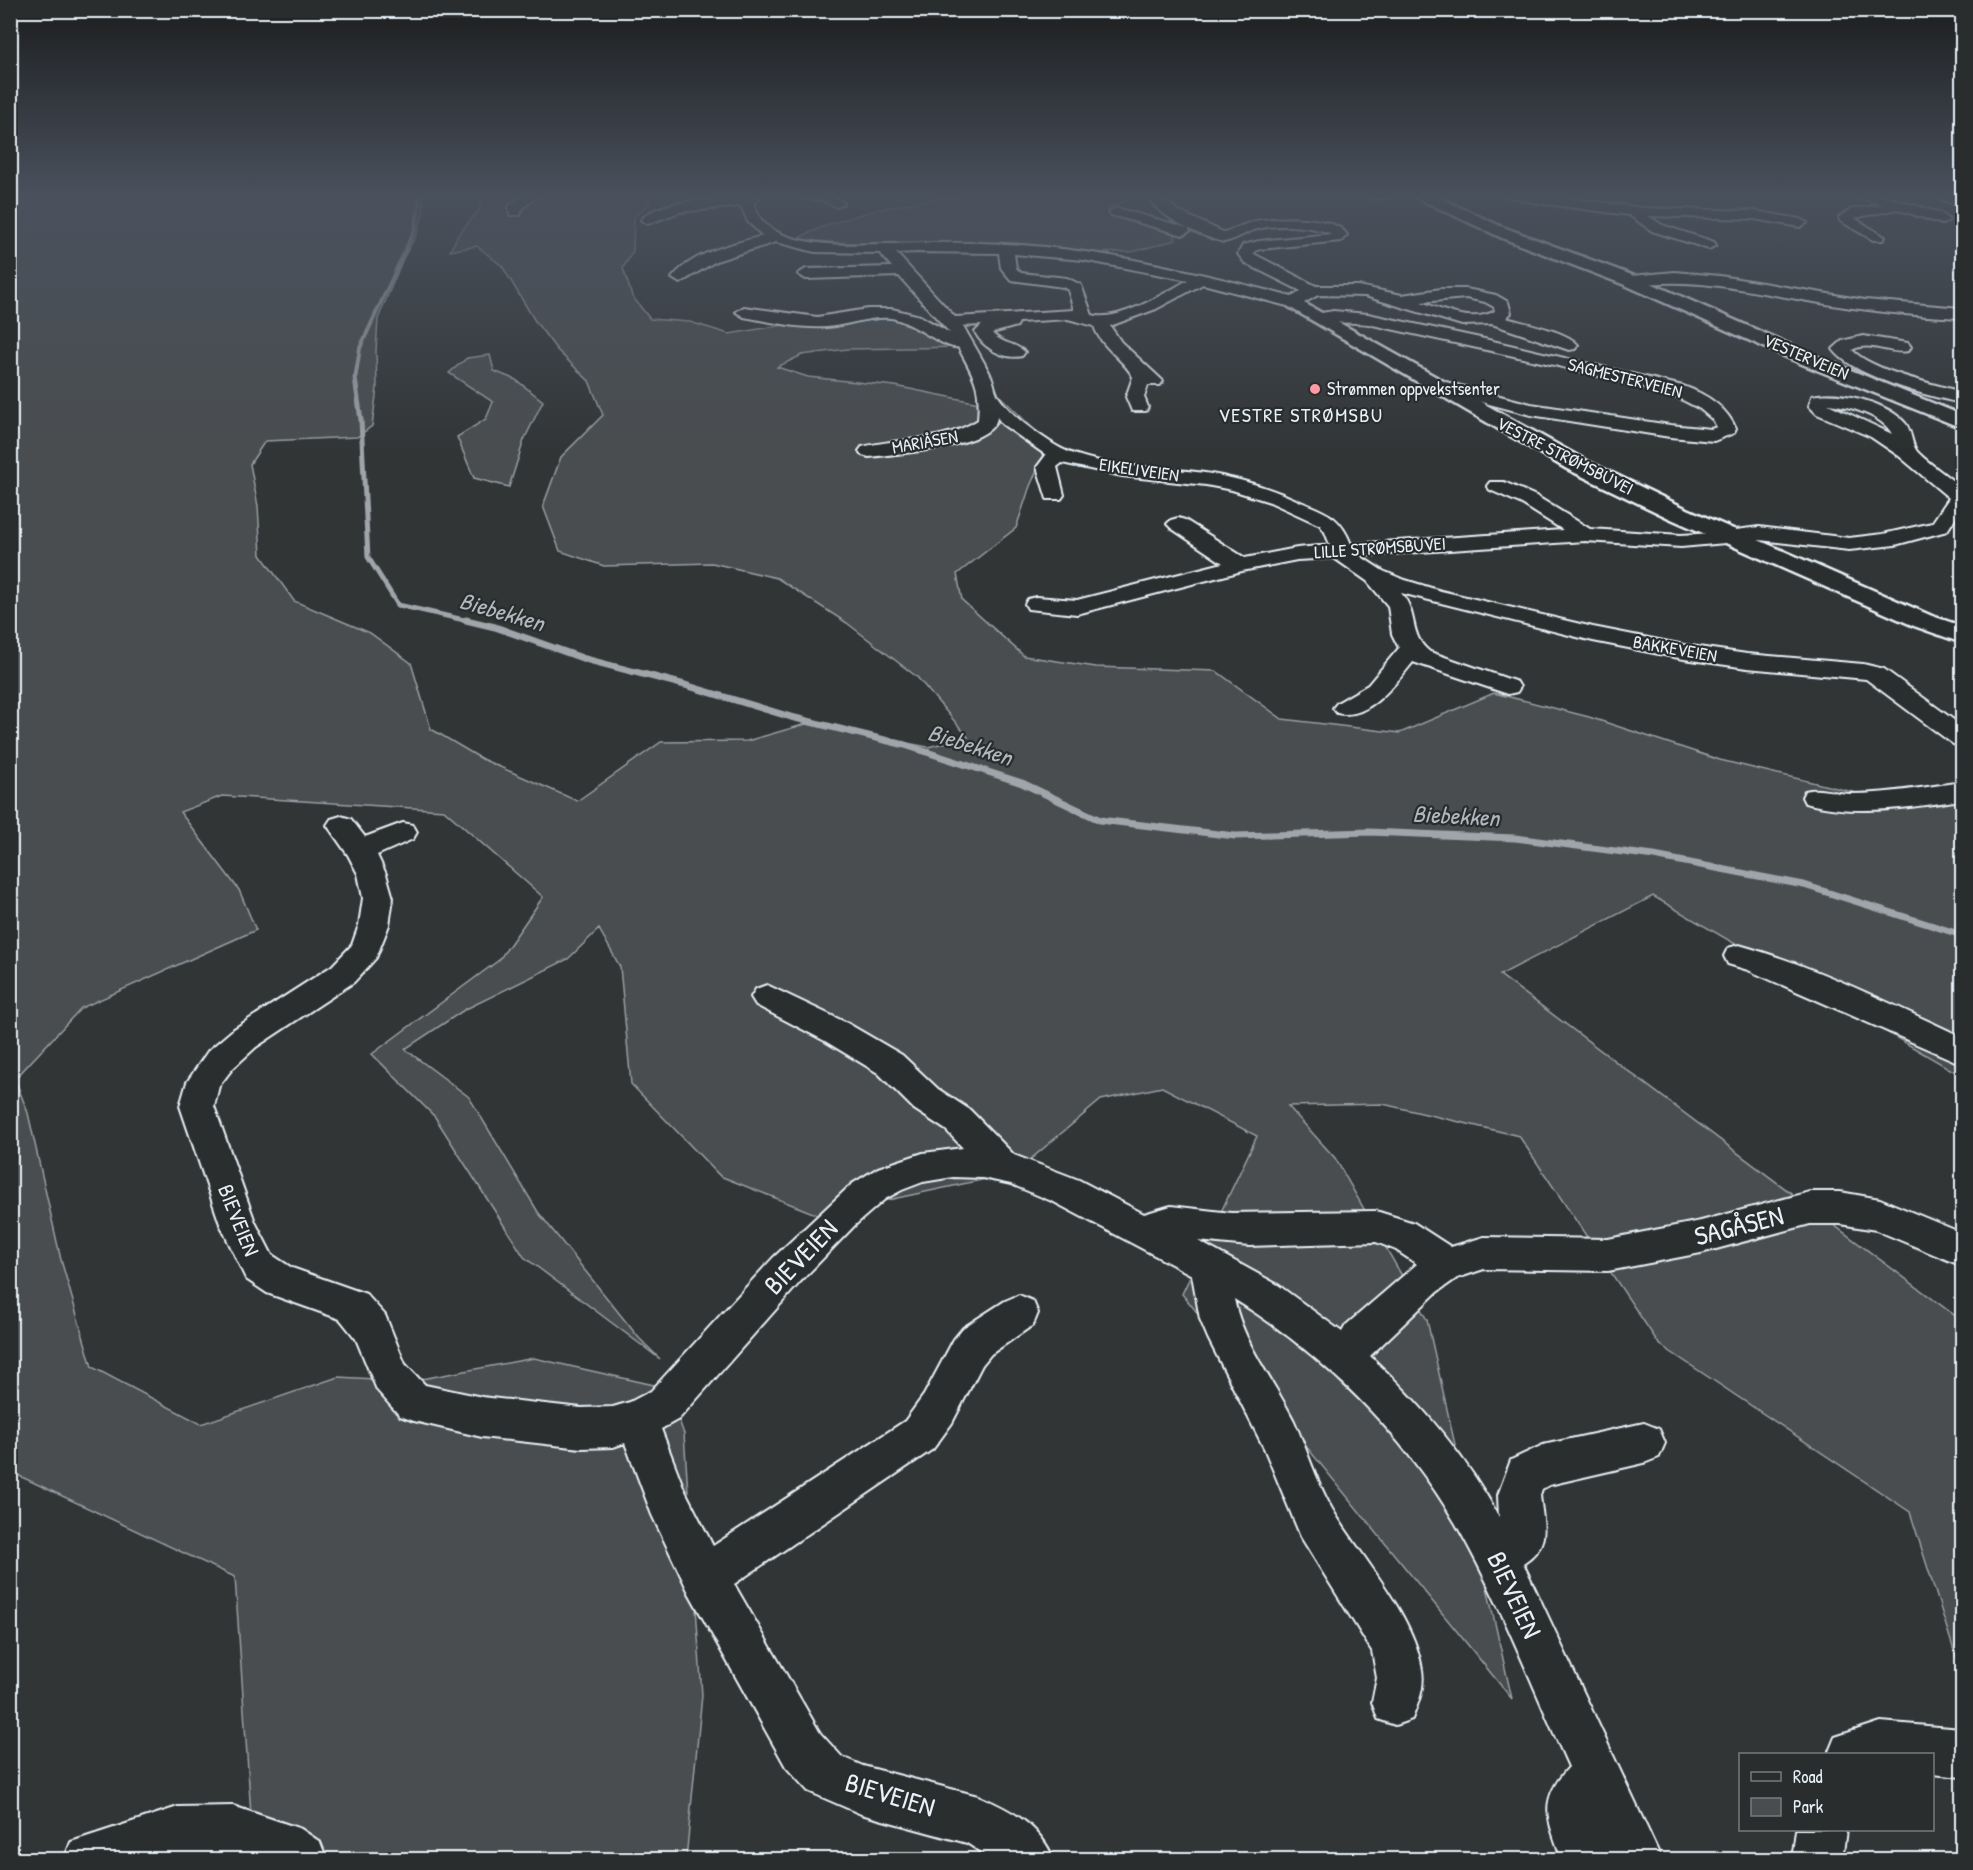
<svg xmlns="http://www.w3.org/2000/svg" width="1973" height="1870" viewBox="0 0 1973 1870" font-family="'Patrick Hand',sans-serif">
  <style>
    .green { fill: #494d4f; stroke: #989fa4; stroke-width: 1.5 }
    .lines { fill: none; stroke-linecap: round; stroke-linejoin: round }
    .stream-far3 { stroke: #9fa5aa; stroke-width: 4 }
    .stream-far2 { stroke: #9fa5aa; stroke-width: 5 }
    .stream-far1 { stroke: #9fa5aa; stroke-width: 7 }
    .stream { stroke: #9fa5aa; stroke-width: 8 }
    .minor-casing { stroke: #e8f1f8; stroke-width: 4 }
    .major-casing { stroke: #e8f1f8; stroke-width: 5 }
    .minor { fill: #2a2d2e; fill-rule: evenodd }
    .major { fill: #2a2d2e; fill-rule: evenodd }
    .poi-dot { fill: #ff9aa2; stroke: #2a2d2e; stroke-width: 2 }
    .labels { text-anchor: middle; stroke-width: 4.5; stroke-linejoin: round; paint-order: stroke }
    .far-street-label { font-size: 18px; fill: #e8f1f8; stroke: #2a2d2e }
    .far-poi-label { font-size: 18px; fill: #e8f1f8; stroke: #2a2d2e; text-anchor: start }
    .far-neighbourhood-label { font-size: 20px; letter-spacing: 1.5px; fill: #e8f1f8; stroke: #2a2d2e }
    .street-label { font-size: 22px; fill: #e8f1f8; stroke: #2a2d2e }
    .water-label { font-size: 24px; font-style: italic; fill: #b1b8be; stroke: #2a2d2e }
    .near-street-label { font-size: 27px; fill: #e8f1f8; stroke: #2a2d2e }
  </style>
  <rect width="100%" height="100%" fill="#323536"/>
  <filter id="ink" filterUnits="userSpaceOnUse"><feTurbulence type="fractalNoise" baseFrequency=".0167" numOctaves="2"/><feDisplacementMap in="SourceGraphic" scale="12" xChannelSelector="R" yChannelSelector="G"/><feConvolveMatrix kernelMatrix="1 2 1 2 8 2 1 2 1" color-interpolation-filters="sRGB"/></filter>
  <g filter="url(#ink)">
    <g class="green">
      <path d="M11,193h411l2,16 -7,25 -14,25 -25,60 -2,32 1,37 -5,38 -15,11 -92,4 -15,23 8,42 3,49 33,46 76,32 41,30 20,66 51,30 95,42 84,-59 86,-1 59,-17 122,23 40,-10 -51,-60 -70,-54 -70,-45 -65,-15 -108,3 -44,-15 -17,-45 18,-49 42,-42 -14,-34 -32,-31 -22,-29 -33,-55 -25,-20 -27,5 8,-16 21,-25 5,-17h163l3,10 -16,14 -1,34 -10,17 9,28 18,23 40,3 39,12 127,-21h56l46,19 9,15 -120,2 -45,6 -25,12 31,10 87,9 84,17 21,-7 46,45 -2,14 -14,31 -14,42 -59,46 5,26 62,56 72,11 120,4 66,48 118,14 94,-40 95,24 131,43 141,34 101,-7v289l-309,-180 -153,79 462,346v338l-6,-2 -46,-145 -251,-168 -140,-208 -136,-32 -95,2 47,52 92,162 85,379 -330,-405 75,-158 -95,-49 -61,13 -87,73 -196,42 -98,-39 -89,-92 -11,-117 -21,-38 -31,30 -104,51 -59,39 64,48 69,115 101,126 21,21 -136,-102 -89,-140 -63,-63 127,-94 44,-63 -99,-87 -222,-14 -42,16 59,78 17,40 -175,78 -66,71 13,34 33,147 31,107 109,57 137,-47 73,4 123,-23 133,30 17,46 18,261 -16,164h-432l-19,-282 -224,-105z"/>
      <path d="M995,193h150l-34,13 4,6 58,16 3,12 -44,12 -53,1 -219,-8 -63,-6c58,-31 134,-41 198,-46z"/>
      <path d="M490,355l4,16 22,9 27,21 -19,39 -15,47 -35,-9 -17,-41 29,-18 7,-17 -44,-29 18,-15z"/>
    </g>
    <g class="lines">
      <path class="stream-far3" d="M355,380l5,-32 55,-119 4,-24 -1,-12"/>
      <path class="stream-far2" d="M355,378l6,42 7,137 30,48 75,17"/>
      <path class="stream-far1" d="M466,620l29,7 90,32 100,26 106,32 114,28 117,38 78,37 135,16 134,-4 146,6 139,18 150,29 158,50"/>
      <path class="stream" d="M1960,934l2,1"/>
      <defs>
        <g id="minor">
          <path d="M525,193h15l-17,15 -3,7h-10l-1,-9z"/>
          <path d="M795,193h33l16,10 -7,4 -13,-6 -27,-5z"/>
          <path d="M1148,193h14l1,7 17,12 45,21c10,-5 20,-9 31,-12 20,-4 81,-6 91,14l-6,6 -81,8 -5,2 -1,3 62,32h42l44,9 39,-6h25l30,6 12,7 3,11 -5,5c18,5 61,13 72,27l-3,4 -6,1 -77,-26 -30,1 -97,-29 -47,-1 -23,13 -92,-24 -47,25 -46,17 11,16 42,39 -3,4h-12l-4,12 4,10 -2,4h-14l-6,-14 7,-20c-10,-19 -32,-29 -39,-51l-26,-7 -49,3 -2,4 -25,7c9,11 24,10 33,19l-3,4c-18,4 -39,-8 -47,-24l7,-7 -19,1c9,16 19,32 27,48 4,7 4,15 8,22 13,20 36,35 55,48 37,24 108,23 152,29 33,5 66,15 96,29 26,11 39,14 50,42l212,-14 -41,-26 -32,-14 -3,-4 3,-4h14l32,14 54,33 91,6 32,-2 15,-5 8,2 23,-3 90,11 34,-4 49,-11 17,-25 -50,-42 -28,-19 -54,-23 -8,-8 3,-10c26,-6 76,6 94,28 6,9 5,18 10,26 5,8 37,30 46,38v19l-15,24 -52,14 -46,5 -90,-10 -78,7 -96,-6 -225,15 23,15 19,8 39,12 152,36 91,18 63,9 116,10 21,5 78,57v20l-9,-2 -87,-65 -119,-11 -63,-9 -91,-18 -192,-48c18,21 7,42 29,59l87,30 3,5 -3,5 -9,2 -95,-32c-17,21 -45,59 -76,51l-4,-5 4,-5 31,-18 31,-37 -7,-14 -4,-28 -21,-25 -33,-23 -37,2 -55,11 -165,43 -49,-5 -3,-5 3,-5 8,-2 41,3 146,-37 -52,-35 -4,-4 4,-4 7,-2 7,2 60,38 52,-10 33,-3 -5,-13 -5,-7 -50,-23 -38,-12 -26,-5 -84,-9 -60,-13 -5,4 7,28 -3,4h-14l-10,-32 9,-12 -44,-31 -5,-7c-2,31 -104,37 -128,40l-7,-2 -3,-4 3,-4c40,-10 80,-4 116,-27 3,-35 -4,-43 -20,-73 -13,3 -46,-26 -67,-29 -22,-2 -42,7 -64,9 -28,2 -56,-5 -83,-10l-8,-5 8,-5 73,10 51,-8h24l28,7 30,17 -51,-57 -93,3 -8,-5 8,-5 86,-2 -12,-14 -65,-1 -39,-10 -60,19 -36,22 -8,-5c20,-26 61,-34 91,-42l-15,-14 -7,-16 -61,6 -32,12 -7,-4c18,-22 76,-20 103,-23l8,-3 7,4 -5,5c4,23 25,32 46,37 30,7 61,4 91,4 38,-1 76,-2 114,0 98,5 192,28 287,53l9,-6 -56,-28 -7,-9 5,-9 16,-4 73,-7c-22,-9 -59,-11 -81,-3 -9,4 -17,9 -27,11 -23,-5 -66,-26 -77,-46zM917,252l82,1 2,15 10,12 52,7 5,3 6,20 -119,7 -59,-64zM1014,254l69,6 105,20c-23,13 -71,43 -96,35l-11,-30 -14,-7 -46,-5 -5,-5zM1466,298l19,4 9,5 1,4c-23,13 -52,-1 -74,-9zM1828,404c21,2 54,11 64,30z"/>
          <path d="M1362,193h35c-8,7 -27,7 -35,0z"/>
          <path d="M1504,193h24l115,15 111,3 46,8 7,4 -7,4 -46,-8 -106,-3 14,9 52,17 2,3 -7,4 -57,-18 -23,-16 -91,-12 -32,-7z"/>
          <path d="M1853,193h20l68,20 8,7 -7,4 -45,-15 -43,9 31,19 -2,3h-10l-33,-19 -1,-4 13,-8 31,-4 -28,-9z"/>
          <path d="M1930,193h18l14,5v9l-30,-11z"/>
          <path d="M1116,208l72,20 2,3 -7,4 -72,-20 -2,-3z"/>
          <path d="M1675,272l45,4 145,24 97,8v10c-51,-2 -103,-8 -154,-17 -60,-10 -117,-25 -177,-15l-8,-5 8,-5z"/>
          <path d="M1333,311l35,3 112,24 203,48c23,8 43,20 53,43l-2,4 -20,8 -44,-4 -139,-22 -103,-27 -3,-4 3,-4 6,-1 97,25 139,21 41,4 6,-2 -4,-7 -13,-11 -29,-15 -125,-31 -178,-39c-12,-2 -48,0 -54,-7l2,-3z"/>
          <path d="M1863,336l45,7 3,4 -3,4c-18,4 -38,-11 -56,-1 20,21 82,34 110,42v11c-32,-6 -110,-27 -129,-54l9,-8z"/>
          <path d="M1962,782v18c-53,7 -103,17 -157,3l-3,-6 3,-6c16,-4 30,3 46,3 37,0 74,-7 111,-12z"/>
          <path d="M341,816l10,3 14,18 38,-14 10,2 4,7 -4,7 -36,16 9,19 7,24 -4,27 -13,33 -22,24 -98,65 -24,22 -13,17 -5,20 41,116 17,33 20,13 74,26 19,21 20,49 20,21 57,12 99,11 32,-1 17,-5 21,-11 122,-133 79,-74 26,-16 45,-15 40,-5 -17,-18 -32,-21 -36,-36 -53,-32 -69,-36 -5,-8 5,-8 11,-4 80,38 55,32 36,34 32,21 44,45 65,25 65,34 27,-8 60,7 145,-2 38,12 37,24 33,-10 124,2 93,-18 109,-29h30l40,7 82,34v33l-86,-36 -36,-6h-30l-109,29 -93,18 -124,-2 -27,9 -20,14 -67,64c50,47 96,100 129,161l-1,-22 13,-35 32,-15 101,-22 15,6 6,14 -6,14 -15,6 -95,22 -7,4 -2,6c3,30 12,50 -17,68l139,297h-100c-14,-41 -25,-58 7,-93 -37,-81 -69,-166 -113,-243 -53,-91 -133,-170 -222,-225 9,45 40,82 60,122 13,29 22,60 38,88 28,47 83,107 90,161 3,18 -4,33 -10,49l-17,6 -17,-6 -6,-17 5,-24 -5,-27 -71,-114 -37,-89 -56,-110 -8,-19 -8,-44 -138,-73 -43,-18 -28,-6 -30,-1 -30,5 -21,8 -17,9 -30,26 -55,57 -121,137 -18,10 23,60 29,57 192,-125 19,-26 30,-56 9,-11 42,-27 14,-6 14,6 5,12 -5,12 -42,29 -9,11 -30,58 -19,26 -199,135 86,149 22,24 21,9 115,30c33,14 62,29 76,64h-61l-26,-17 -106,-29 -53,-23 -22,-24 -97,-174 -37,-78 -27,-72 -12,4 -32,1 -99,-11 -68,-16 -14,-5 -23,-26 -21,-51 -16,-20 -73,-26 -21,-14 -26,-55 -40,-118 7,-24 21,-31 26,-22 98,-63 20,-21 7,-20 4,-27 -5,-24 -10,-19 -21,-30 4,-6zM1198,1241l51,5 127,-4 20,8 21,14 -71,61 -4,7 -64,-47z"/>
          <path d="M1739,945c76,21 152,59 223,92v27l-214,-94 -20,-6 -4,-8 4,-8z"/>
          <path d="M1881,1722l81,7v48l-30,-3v-20h-104l7,-17z"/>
          <path d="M233,1806l68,23 19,13 7,18h-83l-11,-4 -55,1 -8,3h-106l7,-18 107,-35z"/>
          <path d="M1796,1830h50l-4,30h-50z"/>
        </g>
        <g id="major">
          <path d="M1411,193h18l71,33 137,51 179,79 146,59v13l-160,-64 -177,-79 -123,-47 -89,-42z"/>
          <path d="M1295,298l288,161 102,49 247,108 30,10v17l-48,-17 -245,-108 -102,-49 -278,-162 -3,-4 3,-4z"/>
        </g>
      </defs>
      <use href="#minor" class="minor-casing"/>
      <use href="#major" class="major-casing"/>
      <use href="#minor" class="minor"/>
      <use href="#major" class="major"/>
    </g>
  </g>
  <linearGradient id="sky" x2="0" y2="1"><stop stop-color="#1c1d1e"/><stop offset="0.43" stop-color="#49515d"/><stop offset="1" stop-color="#49515d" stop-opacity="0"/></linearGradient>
  <rect width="1973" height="454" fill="url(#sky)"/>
  <circle class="poi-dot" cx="1315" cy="389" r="6"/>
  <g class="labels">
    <g class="far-street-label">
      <text transform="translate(1806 357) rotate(23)" y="6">VESTERVEIEN</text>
      <text transform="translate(1625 378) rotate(14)" y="6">SAGMESTERVEIEN</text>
      <text transform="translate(925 442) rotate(-10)" y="6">MARIÅSEN</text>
      <text transform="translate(1565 456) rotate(27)" y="6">VESTRE STRØMSBUVEI</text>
      <text transform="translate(1139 470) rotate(8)" y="6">EIKELIVEIEN</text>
      <text transform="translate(1380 548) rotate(-4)" y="6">LILLE STRØMSBUVEI</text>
      <text transform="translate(1675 649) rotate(10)" y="6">BAKKEVEIEN</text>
    </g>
    <g class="far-poi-label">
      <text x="1327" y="395">Strømmen oppvekstsenter</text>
    </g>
    <g class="far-neighbourhood-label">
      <text x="1301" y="422">VESTRE STRØMSBU</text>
    </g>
    <g class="street-label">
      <text transform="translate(239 1220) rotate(68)" y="8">BIEVEIEN</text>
    </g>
    <g class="water-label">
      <text transform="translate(502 612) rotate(16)" y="8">Biebekken</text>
      <text transform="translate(970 745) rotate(18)" y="8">Biebekken</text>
      <text transform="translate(1456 816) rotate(3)" y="8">Biebekken</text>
    </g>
    <g class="near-street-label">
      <text transform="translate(1739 1226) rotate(-14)" y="9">SAGÅSEN</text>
      <text transform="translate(801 1257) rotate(-46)" y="9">BIEVEIEN</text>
      <text transform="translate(1514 1595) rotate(65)" y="9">BIEVEIEN</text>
      <text transform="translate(890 1795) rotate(17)" y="9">BIEVEIEN</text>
    </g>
  </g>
  <rect width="1973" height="1870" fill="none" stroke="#2a2d2e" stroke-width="36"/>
  <rect x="18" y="18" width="1937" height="1834" fill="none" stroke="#e8f1f8" stroke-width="2" filter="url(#ink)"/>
  <rect x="1739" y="1753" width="195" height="78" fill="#2a2d2e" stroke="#767b7f" stroke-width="1.5"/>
  <rect x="1751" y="1772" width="30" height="9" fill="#2a2d2e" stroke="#767b7f" stroke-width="1.5"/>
  <text x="1793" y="1783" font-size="18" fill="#e8f1f8">Road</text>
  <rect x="1751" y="1798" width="30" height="18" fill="#494d4f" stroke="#767b7f" stroke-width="1.5"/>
  <text x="1793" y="1813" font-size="18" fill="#e8f1f8">Park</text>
</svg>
